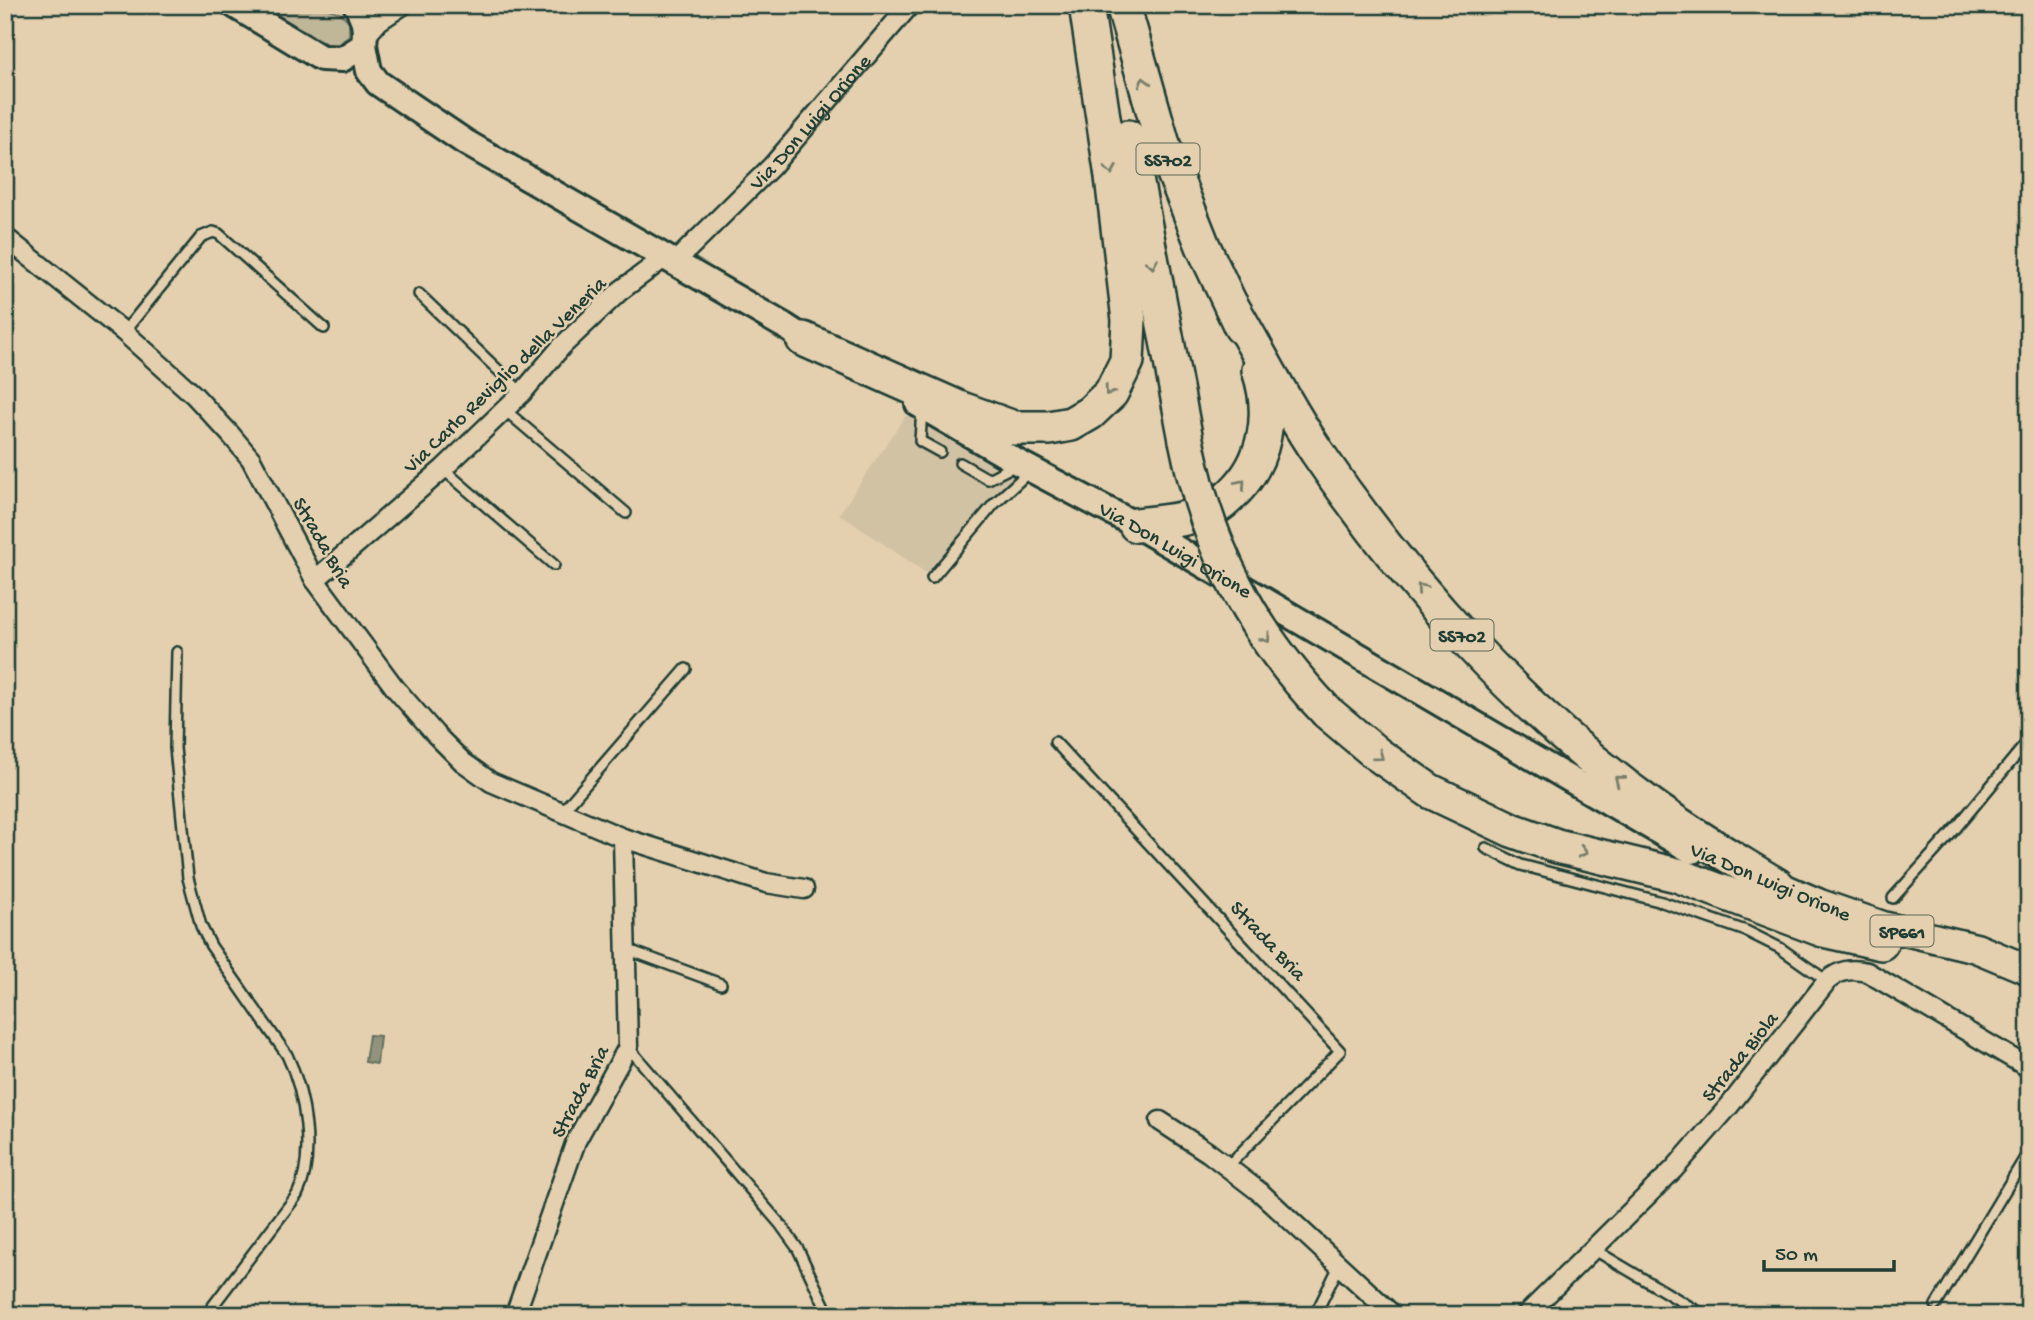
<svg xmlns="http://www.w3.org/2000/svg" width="2034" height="1320" viewBox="0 0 2034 1320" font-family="'Gochi Hand',sans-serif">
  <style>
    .built { fill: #d2c2a4 }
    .green { fill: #c0b698; stroke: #707a66; stroke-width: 2 }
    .water { fill: #91937b; stroke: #63715f; stroke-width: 2 }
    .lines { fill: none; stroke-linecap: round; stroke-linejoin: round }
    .lane-casing { stroke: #1f3d34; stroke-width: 14 }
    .street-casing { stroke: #1f3d34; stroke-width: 23 }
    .secondary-casing { stroke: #1f3d34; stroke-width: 30 }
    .primary-casing { stroke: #1f3d34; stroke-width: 33 }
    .highway-casing { stroke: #1f3d34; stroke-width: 38 }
    .lane { stroke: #e4d0af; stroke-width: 9 }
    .street { stroke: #e4d0af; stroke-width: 18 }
    .secondary { stroke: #e4d0af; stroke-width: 24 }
    .primary { stroke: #e4d0af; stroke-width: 28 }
    .highway { stroke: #e4d0af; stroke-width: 33 }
    .highway-bridge-casing { stroke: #1f3d34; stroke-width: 38; stroke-linecap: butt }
    .highway-bridge { stroke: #e4d0af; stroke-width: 33 }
    .oneway { stroke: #787f6b }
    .labels { text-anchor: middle; stroke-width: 5; stroke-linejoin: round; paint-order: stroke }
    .shield { fill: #e4d0af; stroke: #5a6959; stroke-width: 2 }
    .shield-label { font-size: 19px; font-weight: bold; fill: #1f3d34 }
    .street-label { font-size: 21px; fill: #1f3d34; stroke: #e4d0af }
  </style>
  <rect width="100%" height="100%" fill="#e4d0af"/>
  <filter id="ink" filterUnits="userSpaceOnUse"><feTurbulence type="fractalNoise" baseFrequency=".0143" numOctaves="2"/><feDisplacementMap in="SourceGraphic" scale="14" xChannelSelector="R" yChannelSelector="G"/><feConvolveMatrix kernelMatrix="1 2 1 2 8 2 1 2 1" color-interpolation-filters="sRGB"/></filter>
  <g filter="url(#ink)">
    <path class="built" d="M906,415l110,62 -87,98 -90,-61z"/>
    <path class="green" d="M261,5c23,0 74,-4 88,17v13l-9,9h-13z"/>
    <path class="water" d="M369,1035l11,1 -3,28 -12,-2z"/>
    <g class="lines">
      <defs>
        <g id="lane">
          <path d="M419,294l103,99"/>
          <path d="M124,332l77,-95 12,-5 6,2 105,94"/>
          <path d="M922,408l-2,33 20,11"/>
          <path d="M505,410l121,103"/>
          <path d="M960,463l28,16 26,-13"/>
          <path d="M443,469l111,96"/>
          <path d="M932,578l62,-74 36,-33"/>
          <path d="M177,652l-2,96 13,130 13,48 10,20 76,109c18,37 29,102 10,140l-91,120"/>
          <path d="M1055,742l285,309 -113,116"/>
          <path d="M561,813l125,-144"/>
          <path d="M1486,848l35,17 141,37 84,29 34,17 47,33"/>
          <path d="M1893,898l63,-70 73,-88"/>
          <path d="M626,949l95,35"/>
          <path d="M628,1047l152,177 18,25 31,66"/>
          <path d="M1593,1249l111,66"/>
          <path d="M1936,1305l93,-154"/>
          <path d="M1315,1315l24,-49"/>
        </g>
        <g id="street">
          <path d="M365,37l14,-16 24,-16"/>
          <path d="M5,237l119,95 70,63 37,40 20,24 64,121 80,108 40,46 28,28 28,20 132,56 143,45 38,6"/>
          <path id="s1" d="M674,263l98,-97 138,-161"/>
          <path d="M315,580l128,-111 79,-76 40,-47 58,-55 44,-33"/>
          <path d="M1160,1121l49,32 52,40 132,122"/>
          <path d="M515,1315l61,-174 52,-94 -5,-209"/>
          <path d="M1526,1315l148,-146 56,-64 97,-124c13,-11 24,-13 40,-9l162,96"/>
        </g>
        <g id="secondary">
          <path d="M234,5l87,53 21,1 22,-14c2,-16 1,-26 -8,-40"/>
          <path d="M364,45l5,26 9,12 87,59 318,183 36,23"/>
          <path id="s2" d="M918,404l101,59 117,62 556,326"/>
        </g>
        <path id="primary" d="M1778,886l42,18 63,22 93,22 53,22"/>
        <g id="highway">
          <path d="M1123,5l41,143 39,98 38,81"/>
          <path d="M1128,137l58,303"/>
          <path d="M1231,305c29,49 55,101 86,147 91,134 204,259 335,354 40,29 84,54 126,80"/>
          <path d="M803,339l156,69 55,20h35l22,-4 19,-11 21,-20 16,-32 2,-41 -17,-143 -26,-172"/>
          <path d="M1136,525c27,-3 55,-5 79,-17 6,-3 12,-9 17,-14 34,-32 42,-80 27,-124"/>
          <path d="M1327,712l50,42 53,37 82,39 45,16 120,29 146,55 58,13"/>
        </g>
      </defs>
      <use href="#lane" class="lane-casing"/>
      <use href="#street" class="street-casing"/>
      <use href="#secondary" class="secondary-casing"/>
      <use href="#primary" class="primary-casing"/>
      <use href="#highway" class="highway-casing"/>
      <use href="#lane" class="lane"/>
      <use href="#street" class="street"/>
      <use href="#secondary" class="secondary"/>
      <use href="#primary" class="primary"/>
      <use href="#highway" class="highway"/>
      <defs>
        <path id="highway-bridge" d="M1186,440c22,109 64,191 141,272"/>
      </defs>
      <use href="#highway-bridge" class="highway-bridge-casing"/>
      <use href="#highway-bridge" class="highway-bridge"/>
    </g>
    <defs><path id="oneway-chevron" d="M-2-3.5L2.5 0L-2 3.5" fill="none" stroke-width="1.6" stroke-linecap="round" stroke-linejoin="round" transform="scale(1.75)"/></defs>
    <g class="oneway">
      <use href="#oneway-chevron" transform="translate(1144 82) rotate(-106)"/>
      <use href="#oneway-chevron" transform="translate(1111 170) rotate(82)"/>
      <use href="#oneway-chevron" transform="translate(1152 264) rotate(79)"/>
      <use href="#oneway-chevron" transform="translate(1109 391) rotate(126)"/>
      <use href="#oneway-chevron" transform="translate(1241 484) rotate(-49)"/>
      <use href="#oneway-chevron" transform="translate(1421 588) rotate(-131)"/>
      <use href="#oneway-chevron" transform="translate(1266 638) rotate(55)"/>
      <use href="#oneway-chevron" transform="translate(1379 756) rotate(37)"/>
      <use href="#oneway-chevron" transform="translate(1619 780) rotate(-141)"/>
      <use href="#oneway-chevron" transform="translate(1583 852) rotate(14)"/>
    </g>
  </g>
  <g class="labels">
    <g class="shield">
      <rect x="1136.5" y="143.5" width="63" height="31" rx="5"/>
      <rect x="1430.5" y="619.5" width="63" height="31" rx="5"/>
      <rect x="1870.5" y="915.5" width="63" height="31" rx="5"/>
    </g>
    <g class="shield-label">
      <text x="1168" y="166">SS702</text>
      <text x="1462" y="642">SS702</text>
      <text x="1902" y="938">SP661</text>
    </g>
    <g class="street-label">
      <text dy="7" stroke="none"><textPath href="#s1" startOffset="196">Via Don Luigi Orione</textPath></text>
      <text transform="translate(504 374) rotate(-44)" y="7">Via Carlo Reviglio della Veneria</text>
      <text transform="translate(324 542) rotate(60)" y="7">Strada Bria</text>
      <text dy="7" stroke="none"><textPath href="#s2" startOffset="296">Via Don Luigi Orione</textPath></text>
      <text transform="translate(1771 881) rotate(23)" y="7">Via Don Luigi Orione</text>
      <text transform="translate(1269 940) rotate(47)" y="7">Strada Bria</text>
      <text transform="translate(1739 1056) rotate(-51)" y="7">Strada Biola</text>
      <text transform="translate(579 1091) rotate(-62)" y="7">Strada Bria</text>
    </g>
  </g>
  <rect width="2034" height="1320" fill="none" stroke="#e4d0af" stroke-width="28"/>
  <rect x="14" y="14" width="2006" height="1292" fill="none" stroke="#1f3d34" stroke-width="2.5" filter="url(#ink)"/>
  <path d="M1764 1260v10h130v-10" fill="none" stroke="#1f3d34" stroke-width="3.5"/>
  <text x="1775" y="1260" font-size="21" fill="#1f3d34" stroke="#e4d0af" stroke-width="5" paint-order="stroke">50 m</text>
</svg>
